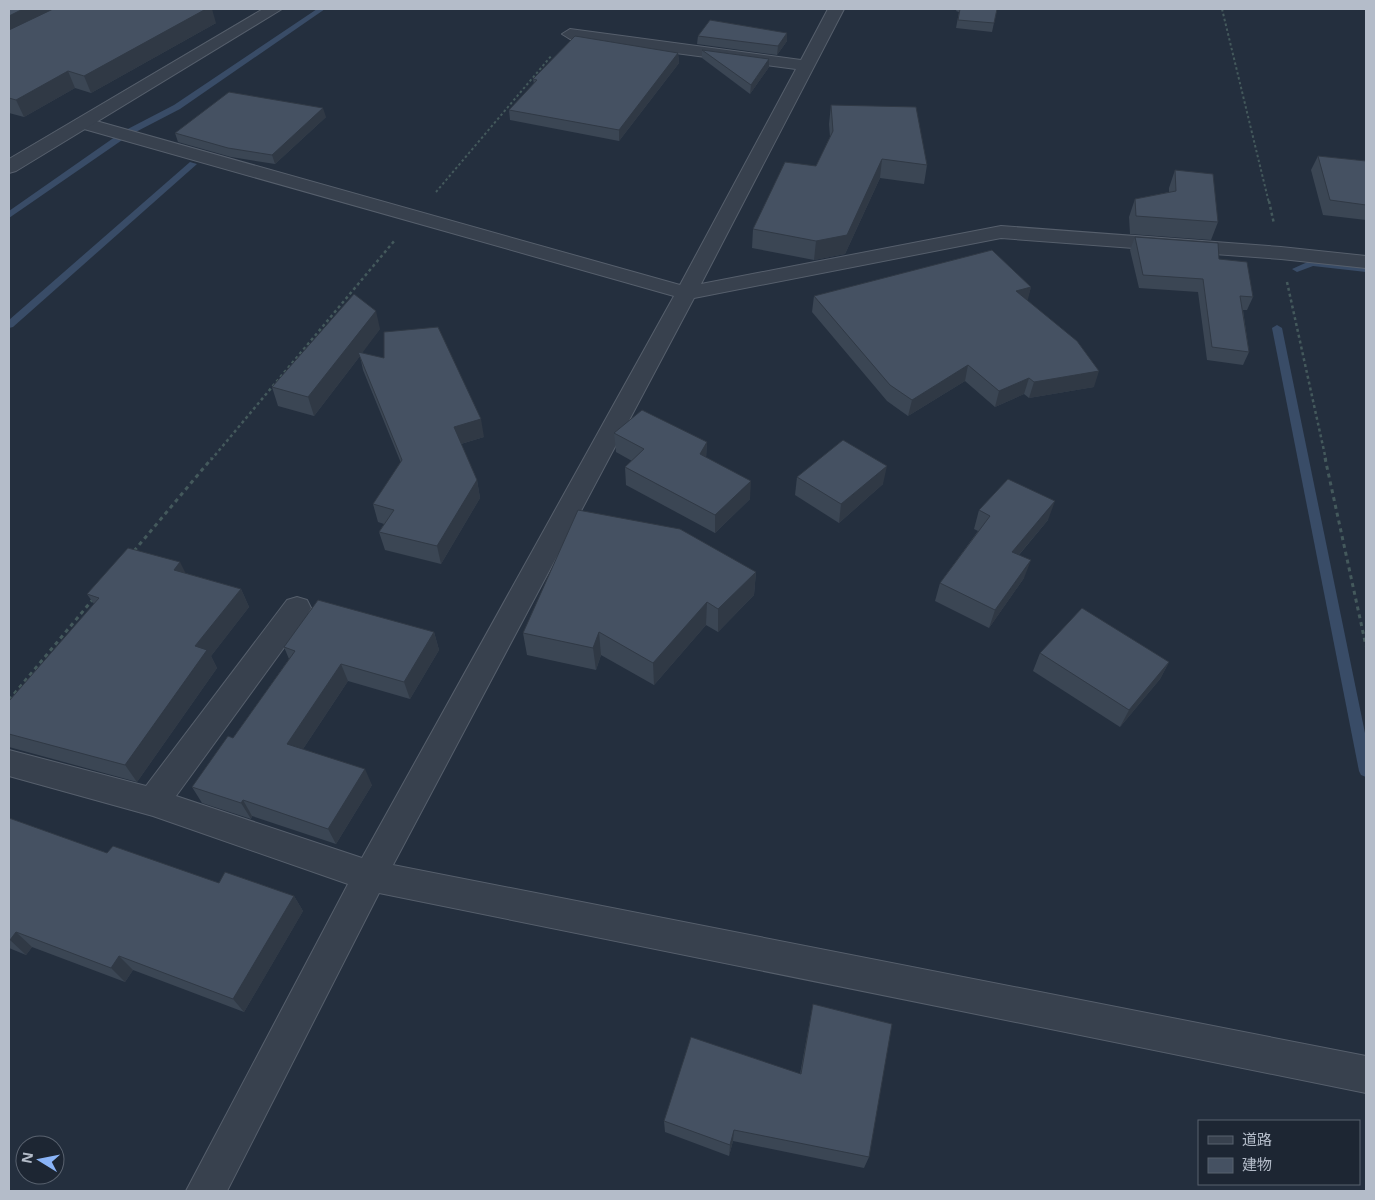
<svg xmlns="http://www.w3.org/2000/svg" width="1375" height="1200" viewBox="0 0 1375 1200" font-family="'Open Sans','Noto Sans JP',sans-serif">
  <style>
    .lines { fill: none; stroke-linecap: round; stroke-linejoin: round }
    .stream { fill: #394c67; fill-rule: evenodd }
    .minor-casing { stroke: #565f6c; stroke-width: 2 }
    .tertiary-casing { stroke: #565f6c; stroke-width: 2 }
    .path-far2 { stroke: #44595c; stroke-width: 2; stroke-dasharray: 2.5 2.5; stroke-linecap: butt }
    .path-far1 { stroke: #44595c; stroke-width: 2.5; stroke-dasharray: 3 3; stroke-linecap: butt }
    .path { stroke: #44595c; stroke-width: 3; stroke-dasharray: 4 4; stroke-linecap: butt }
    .minor { fill: #38414e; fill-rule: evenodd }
    .tertiary { fill: #38414e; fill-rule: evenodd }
    .wall { fill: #3b4654 }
    .shaded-wall { fill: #303945 }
    .building { fill: #455162; stroke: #303945 }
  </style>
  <rect width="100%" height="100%" fill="#242f3e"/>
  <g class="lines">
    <g class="stream">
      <path d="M317,9h8l-145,100 -52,27 -119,82v-7l113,-79 52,-27z"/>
      <path d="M190,162l7,2 -184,163 -4,1v-8z"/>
      <path d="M1312,260l54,6v6l-53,-6 -16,6 -5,-3z"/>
      <path d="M1277,325l5,3 84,410v39l-5,-2 -2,-4 -87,-443z"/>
    </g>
    <defs>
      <path id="minor" d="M828,9h16l-143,275 300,-58 280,21 85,9v12l-85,-9 -280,-21 -307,60 -301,567 973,191v37l-987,-200 -152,298h-41l162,-307 -195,-68 -144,-40v-26l137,36 141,-186 10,-3 10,3 4,8 -4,8 -131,180 186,62 312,-562 -597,-169 -3,-4 3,-4h12l591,166 116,-216 -226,-30 -8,-5 8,-5 231,31z"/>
      <path id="tertiary" d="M263,9h19l-266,162 -7,2v-14z"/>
    </defs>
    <use href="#minor" class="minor-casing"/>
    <use href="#tertiary" class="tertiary-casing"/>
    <g class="path-far2">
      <path d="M1222,9l47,194"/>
      <path d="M436,192l116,-137"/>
    </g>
    <g class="path-far1">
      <path d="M1269,201l5,23"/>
      <path d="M1287,282l39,178"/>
      <path d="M211,460l184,-220"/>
    </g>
    <g class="path">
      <path d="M1325,458l41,188"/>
      <path d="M134,551l78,-93"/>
      <path d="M9,700l85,-102"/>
    </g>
    <use href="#minor" class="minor"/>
    <use href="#tertiary" class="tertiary"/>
  </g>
  <g class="wall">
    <path d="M9,9l207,14 -125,70 -16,-5 -51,29 -15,-4z"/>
    <path d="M957,9h40l-5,23 -36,-4 3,-16 -3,-1z"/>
    <path d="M787,33v8l-10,14 -80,-11 1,-8z"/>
    <path d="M702,50l67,17 -19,27 -48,-36z"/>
    <path d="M678,53l1,10 -60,78 -109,-21 -1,-10 25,-26 -1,-5z"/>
    <path d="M831,105l96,60 -3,19 -44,-6 -35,76 -31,6 -62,-12 1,-19 63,-63 14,-29 -1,-13z"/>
    <path d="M326,117l-51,47 -44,-7 -53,-15 -3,-9z"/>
    <path d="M1318,156l48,5v59l-43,-5 -12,-45z"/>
    <path d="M1175,170l43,52 -7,18 -81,-6 -1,-17 6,-18 34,-7v-4z"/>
    <path d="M1135,237l84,22 34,38 -6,13h-4l6,42 -6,13 -36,-5 -9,-68 -59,-4 -9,-38z"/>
    <path d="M1031,287l-4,13 67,87 -65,11 -5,-4 -29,13 -30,-26 -57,35 -21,-15 -75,-89 2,-16z"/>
    <path d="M380,329l-18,23 122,85 -23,7 16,36 3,18 -39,66 -56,-14 -6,-18 5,-8 -6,-2 -5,-18 28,-41 -38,-93 -3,-14 -46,60 -36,-10 -6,-19z"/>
    <path d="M614,433l93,9 -1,16 44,41 -35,34 -89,-48 -1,-18 7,-6 -16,-9z"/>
    <path d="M797,477l86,7 -44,39 -44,-28z"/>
    <path d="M979,510l69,10 -29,35 5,23 -35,50 -54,-27 5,-18 38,-52 -4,-2z"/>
    <path d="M756,572l-2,23 -36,37 -12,-7 -52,60 -53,-30 -5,15 -69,-15 -4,-22z"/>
    <path d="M185,573l56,16 8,18 -38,49 6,12 -80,114 -128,-35v-46l85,-97 -7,-10z"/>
    <path d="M434,632l5,18 -29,49 -62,-18 -45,68 69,36 -36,59 -84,-28 -1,3 -49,-16 -10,-16 41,-49 56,-79 -5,-12z"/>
    <path d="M1040,653l129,9 -9,17 -40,48 -87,-56z"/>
    <path d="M9,818l98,35 112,30 75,13 9,15 -59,101 -111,-42 -8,12 -93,-35 -6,8 -17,-7z"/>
    <path d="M813,1004l56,153 -5,11 -131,-27 -4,15 -64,-24 -1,-11 136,-47z"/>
  </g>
  <g class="shaded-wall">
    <path d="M23,9h39l-53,27v-20z"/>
    <path d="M191,9h21l4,14 -125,70 -7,-17z"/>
    <path d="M787,33v8l-10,14 1,-9z"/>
    <path d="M678,53l1,10 -60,78v-11z"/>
    <path d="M769,59v8l-19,27 1,-9z"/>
    <path d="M68,71l7,17 -51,29 -8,-17z"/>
    <path d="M323,108l3,9 -51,47 -3,-9z"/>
    <path d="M882,159l-2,19 -35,76 -31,6 2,-19z"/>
    <path d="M1031,287l-4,16 -11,-12z"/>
    <path d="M376,311l4,18 -20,27 -2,-4 2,4 -46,60 -6,-19z"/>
    <path d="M968,365l-3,16 -57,35 4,-16z"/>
    <path d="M1099,371l-5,16 -65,11 5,-16z"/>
    <path d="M1029,378l-5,16 -29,13 4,-16z"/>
    <path d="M481,419l3,18 -27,8 -3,-18z"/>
    <path d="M707,442l-1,18 -6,-6z"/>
    <path d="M887,466l-4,18 -44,39 2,-19z"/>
    <path d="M477,480l3,18 -39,66 -4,-18z"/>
    <path d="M751,481l-1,18 -35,34v-18z"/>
    <path d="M1055,501l-7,19 -42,50 6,-18z"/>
    <path d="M1031,560l-7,18 -35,50 6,-18z"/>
    <path d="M180,562l9,18 -15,-10z"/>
    <path d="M756,572l-2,23 -36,37v-23z"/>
    <path d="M241,589l8,18 -38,49 6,12 -80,114 -12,-17 70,-119z"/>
    <path d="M707,602l-1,23 -52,60 -1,-22z"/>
    <path d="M434,632l5,18 -29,49 -6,-17z"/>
    <path d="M599,632l2,23 -5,15 -3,-22z"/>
    <path d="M1169,662l-9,17 -40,48 9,-17z"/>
    <path d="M341,664l7,17 -53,80 -8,-17z"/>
    <path d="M365,769l7,16 -36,59 -8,-15z"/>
    <path d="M243,800l9,16 -1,3 -10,-16z"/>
    <path d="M294,896l9,15 -59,101 -11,-13z"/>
    <path d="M16,932l16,15 -6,8 -16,-15z"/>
    <path d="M119,956l14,14 -8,12 -14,-14z"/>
    <path d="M734,1130l-1,11 -4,15 1,-11z"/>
  </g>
  <g class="building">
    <path d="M9,9h14l-14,7z"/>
    <path d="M53,9h153l-122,67 -16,-5 -52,29 -7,-2v-68z"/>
    <path d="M960,9h37l-3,14 -36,-3z"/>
    <path d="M710,20l77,13 -9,13 -80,-10z"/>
    <path d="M575,36l103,17 -59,77 -110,-20 28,-30 -4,-1z"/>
    <path d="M702,50l67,9 -18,26z"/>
    <path d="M229,92l94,16 -51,47 -44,-7 -53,-15z"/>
    <path d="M831,105l85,2 11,58 -45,-6 -35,76 -31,6 -63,-12 32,-67 31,4 17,-35z"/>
    <path d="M1318,156l48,5v44l-36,-5z"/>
    <path d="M1175,170l38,4 5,48 -82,-6 -1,-17 41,-8z"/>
    <path d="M1135,237l83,6 1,16 28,3 6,35 -13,-1 9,56 -37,-5 -9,-68 -60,-4z"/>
    <path d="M992,250l39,37 -15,4 61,50 22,30 -65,11 -5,-4 -30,13 -31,-26 -56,35 -22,-15 -76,-89z"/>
    <path d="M354,294l22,17 -68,86 -36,-10z"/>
    <path d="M438,327l43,92 -27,8 23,53 -40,66 -58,-14 15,-22 -21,-6 29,-44 -44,-108 26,6v-26z"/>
    <path d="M642,410l65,32 -7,12 51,27 -36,34 -90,-48 19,-18 -30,-16z"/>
    <path d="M843,440l44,26 -46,38 -44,-27z"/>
    <path d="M1008,479l47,22 -43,51 19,8 -36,50 -55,-27 50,-67 -11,-6z"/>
    <path d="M578,510l102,19 76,43 -38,37 -11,-7 -54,61 -54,-31 -6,16 -70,-15z"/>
    <path d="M128,548l52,14 -6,8 67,19 -46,57 12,4 -82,115 -116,-31v-33l90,-103 -12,-4z"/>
    <path d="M318,600l116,32 -30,50 -63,-18 -54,80 78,25 -37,60 -85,-29 -2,3 -49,-16 36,-51 5,2 62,-87 -11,-4z"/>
    <path d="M1082,608l87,54 -40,48 -89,-57z"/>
    <path d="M9,818l98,35 6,-7 106,37 6,-11 69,24 -61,103 -114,-43 -8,12 -95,-36 -6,8h-1z"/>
    <path d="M813,1004l79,20 -23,133 -135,-27 -4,15 -66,-24 27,-84 110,37z"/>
  </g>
  <rect width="1375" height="1200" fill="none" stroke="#b4bcc9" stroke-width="20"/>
  <rect x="1198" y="1120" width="162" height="65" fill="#1d2633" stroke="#59626f"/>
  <rect x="1208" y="1136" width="25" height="8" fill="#38414e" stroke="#59626f"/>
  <text x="1242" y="1145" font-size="15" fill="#b4bcc9">道路</text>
  <rect x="1208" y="1158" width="25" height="15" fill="#455162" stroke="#59626f"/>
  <text x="1242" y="1170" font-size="15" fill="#b4bcc9">建物</text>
  <g transform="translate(40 1160) rotate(280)"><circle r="24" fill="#1d2633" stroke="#59626f"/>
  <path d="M0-4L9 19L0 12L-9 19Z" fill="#8ab4f8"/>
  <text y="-8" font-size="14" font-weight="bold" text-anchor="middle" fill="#b4bcc9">N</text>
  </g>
</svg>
